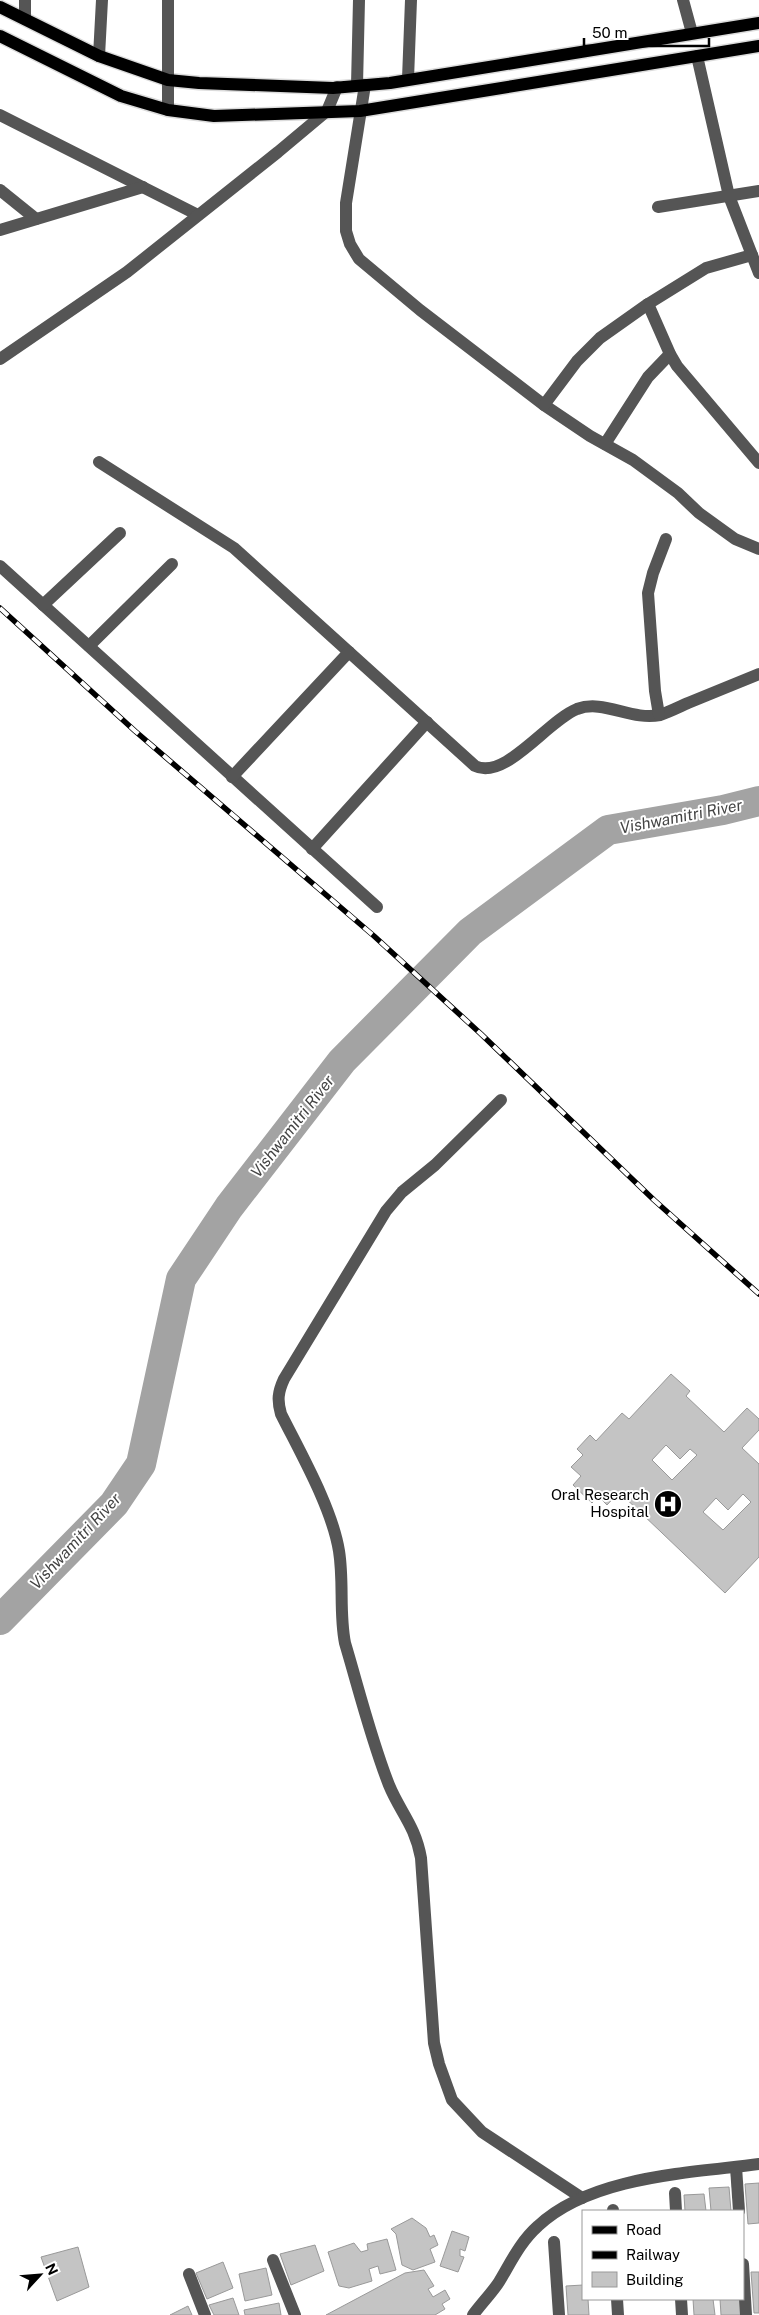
<svg xmlns="http://www.w3.org/2000/svg" width="759" height="2315" viewBox="0 0 759 2315" font-family="'Public Sans',sans-serif">
  <style>
    .lines { fill: none; stroke-linecap: round; stroke-linejoin: round }
    .river { stroke: #a3a3a3; stroke-width: 30 }
    .building { fill: #c4c4c4; stroke: #999; fill-rule: evenodd }
    .major-casing { stroke: #dbdbdb; stroke-width: 15 }
    .minor { stroke: #555; stroke-width: 12 }
    .major { stroke: #000; stroke-width: 12 }
    .rail-casing { stroke: #000; stroke-width: 5.5 }
    .rail { stroke: #fff; stroke-width: 4; stroke-dasharray: 11; stroke-linecap: butt }
    .labels { text-anchor: middle; stroke-width: 4; stroke-linejoin: round; paint-order: stroke }
    .poi-label { font-size: 15px; fill: #000; stroke: #fff; text-anchor: end }
    .water-label { font-size: 16px; font-style: italic; fill: #444; stroke: #fff }
  </style>
  <rect width="100%" height="100%" fill="#fff"/>
  <g class="lines">
    <path class="river" d="M0,1620l114,-116 27,-40 40,-185 48,-72 113,-146 128,-129 138,-102 115,-20 36,-9"/>
  </g>
  <g class="building">
    <path d="M671,1374l19,17 -4,5 38,36 23,-24 12,11v11l-17,18 17,16v93l-34,36 -106,-101 -12,13 -9,-9 -6,7 -19,-18 8,-9 -10,-9 12,-12 -6,-6 13,-14 6,6 26,-28 7,6zM666,1445l14,14 10,-10 7,6 -25,25 -20,-20zM743,1494l8,8 -28,28 -20,-18 13,-14 12,12z"/>
    <path d="M759,2183v40l-11,1 -3,-40z"/>
    <path d="M729,2187l2,24h-20l-2,-23z"/>
    <path d="M704,2194l2,17h-21l-1,-16z"/>
    <path d="M412,2218l14,10 4,9 4,-2 4,10 -8,4 5,13 -22,8 -11,-5 -6,-31 -5,-5z"/>
    <path d="M452,2231l17,6 -4,14 -5,-2v7l4,1 -6,15 -18,-6z"/>
    <path d="M387,2239l9,31 -16,4 -2,-8 -9,3 3,12 -23,7 -10,-2 -11,-34 26,-9 7,9 7,-2 -1,-6z"/>
    <path d="M315,2245l9,26 -33,14 -11,-31z"/>
    <path d="M78,2247l11,40 -32,14 -16,-44z"/>
    <path d="M223,2262l10,26 -26,11 -11,-26z"/>
    <path d="M266,2268l6,27 -27,6 -6,-27z"/>
    <path d="M424,2270l10,16 -6,3 5,8 12,-7 5,9 -8,5 3,5 -10,6h-109l79,-42z"/>
    <path d="M751,2272h8v41h-5z"/>
    <path d="M583,2285v14h5l1,16h-21l-2,-29z"/>
    <path d="M233,2298l6,17h-25l-5,-10z"/>
    <path d="M693,2299h20l2,16h-21z"/>
    <path d="M720,2299h20l1,16h-20z"/>
    <path d="M279,2303l2,12h-36l-1,-5z"/>
    <path d="M188,2306l4,9h-22z"/>
  </g>
  <g class="lines">
    <defs>
      <g id="major">
        <path d="M0,7l99,49 69,24 31,3 134,5 57,-5 369,-60"/>
        <path d="M0,36l121,60 47,14 46,6 146,-5 399,-65"/>
      </g>
    </defs>
    <use href="#major" class="major-casing"/>
    <g class="minor">
      <path d="M25,0v19"/>
      <path d="M168,0v110"/>
      <path d="M683,0l9,33"/>
      <path d="M99,56l3,-56"/>
      <path d="M697,56l32,140 30,77"/>
      <path d="M408,79l3,-79"/>
      <path d="M357,85l2,-85"/>
      <path d="M365,85l-19,118v28l4,13 9,15 61,51 124,95 46,31 43,24 45,33 21,20 36,26 24,10"/>
      <path d="M0,115l198,100"/>
      <path d="M0,190l36,29"/>
      <path d="M658,207l101,-16"/>
      <path d="M0,230l143,-43"/>
      <path d="M648,304l22,50 7,12 82,97"/>
      <path d="M0,359l127,-87 151,-120 49,-41 10,-24"/>
      <path d="M544,405l33,-44 23,-23 48,-34 58,-36 46,-13"/>
      <path d="M605,444l43,-67 22,-23"/>
      <path d="M99,462l135,86 241,218c30,15 72,-45 102,-57 27,-10 54,12 83,6 9,-3 19,-8 28,-12 24,-10 47,-19 71,-29"/>
      <path d="M0,566l377,341"/>
      <path d="M43,605l77,-72"/>
      <path d="M89,646l83,-82"/>
      <path d="M659,715l-4,-24 -7,-98 5,-20 13,-34"/>
      <path d="M232,777l117,-125"/>
      <path d="M312,849l115,-127"/>
      <path d="M501,1100l-66,65 -33,27 -16,19 -102,168c-6,13 -7,21 -3,35 20,40 51,94 58,137 5,31 0,62 6,92 14,47 26,96 44,142 11,27 26,40 32,73l13,185 5,21 13,36 30,32 100,66"/>
      <path d="M736,2167l3,44"/>
      <path d="M675,2193l1,18"/>
      <path d="M613,2210v1"/>
      <path d="M554,2242l5,73"/>
      <path d="M273,2260l22,55"/>
      <path d="M743,2264l3,51"/>
      <path d="M189,2274l16,41"/>
      <path d="M617,2299l1,16"/>
      <path d="M681,2299l1,16"/>
      <path d="M473,2315c8,-11 18,-21 26,-33 12,-20 21,-40 39,-56 53,-50 152,-53 221,-62"/>
    </g>
    <use href="#major" class="major"/>
    <defs>
      <path id="rail" d="M0,608l135,123 239,205 107,98 173,166 105,94"/>
    </defs>
    <use href="#rail" class="rail-casing"/>
    <use href="#rail" class="rail"/>
  </g>
  <defs>
    <symbol id="hospital-disc" viewBox="-11 -11 22 22"><circle r="9.5" fill="#000" stroke="#fff"/><path d="M-5-5h3v3.5h4V-5h3V5h-3V1.5h-4V5h-3Z" fill="#fff"/></symbol>
  </defs>
  <g fill-rule="evenodd">
    <use href="#hospital-disc" x="652" y="1488" width="32" height="32"/>
  </g>
  <g class="labels">
    <g class="poi-label">
      <text x="649" y="1500">Oral Research<tspan x="649" dy="17">Hospital</tspan></text>
    </g>
    <g class="water-label">
      <text transform="translate(681 816) rotate(-11)" y="6">Vishwamitri River</text>
      <text transform="translate(292 1126) rotate(-52)" y="6">Vishwamitri River</text>
      <text transform="translate(75 1541) rotate(-47)" y="6">Vishwamitri River</text>
    </g>
  </g>
  <rect x="582" y="2210" width="162" height="90" fill="#ffffff" stroke="#999999"/>
  <rect x="592" y="2226" width="25" height="8" fill="#000000" stroke="#999999"/>
  <text x="626" y="2235" font-size="15" fill="#000000">Road</text>
  <rect x="592" y="2251" width="25" height="8" fill="#000000" stroke="#999999"/>
  <text x="626" y="2260" font-size="15" fill="#000000">Railway</text>
  <rect x="592" y="2272" width="25" height="15" fill="#c4c4c4" stroke="#999999"/>
  <text x="626" y="2285" font-size="15" fill="#000000">Building</text>
  <g transform="translate(40 2275) rotate(64)" stroke="#ffffff" stroke-width="4" paint-order="stroke">
  <path d="M0-4L9 19L0 12L-9 19Z" fill="#000000"/>
  <text y="-8" font-size="14" font-weight="bold" text-anchor="middle" fill="#000000">N</text>
  </g>
  <path d="M584 38v8h125v-8" fill="none" stroke="#000000" stroke-width="2.5"/>
  <text x="592" y="38" font-size="15" fill="#000000" stroke="#ffffff" stroke-width="4" paint-order="stroke">50 m</text>
</svg>
